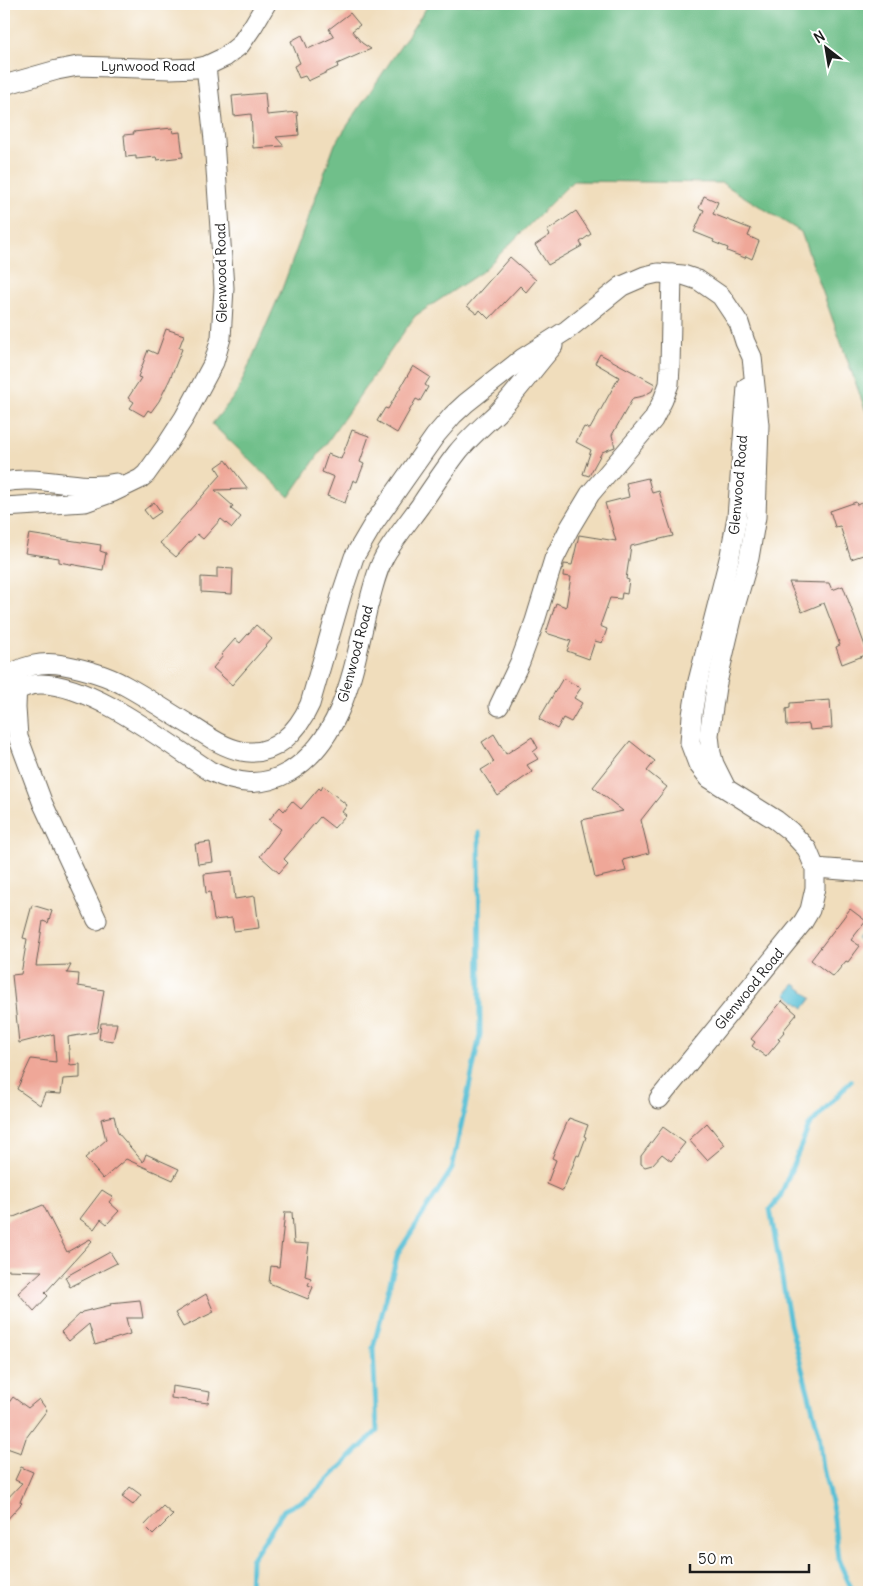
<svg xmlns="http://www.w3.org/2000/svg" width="873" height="1596" viewBox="0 0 873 1596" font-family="Delius,sans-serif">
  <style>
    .forest { fill: #6fbf8a; stroke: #466e53 }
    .water { fill: #59c0d6; stroke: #3a6e79 }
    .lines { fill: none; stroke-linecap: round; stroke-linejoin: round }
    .stream { stroke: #59c0d6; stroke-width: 5 }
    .building { fill: #efa798 }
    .street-casing { stroke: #666054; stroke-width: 21 }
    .street { stroke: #fff; stroke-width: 19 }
    .labels { text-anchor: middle; stroke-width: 5; stroke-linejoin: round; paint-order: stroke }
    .street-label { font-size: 14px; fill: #1c1c1c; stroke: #fff }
  </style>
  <rect width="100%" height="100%" fill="#fff"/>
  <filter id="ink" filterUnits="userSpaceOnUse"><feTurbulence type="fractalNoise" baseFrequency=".02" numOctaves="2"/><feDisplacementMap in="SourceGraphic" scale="10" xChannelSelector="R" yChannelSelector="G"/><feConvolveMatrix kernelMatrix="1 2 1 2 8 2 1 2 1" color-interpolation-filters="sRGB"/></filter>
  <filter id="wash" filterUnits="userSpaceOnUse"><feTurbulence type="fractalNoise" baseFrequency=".0096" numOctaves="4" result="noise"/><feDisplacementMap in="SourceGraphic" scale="20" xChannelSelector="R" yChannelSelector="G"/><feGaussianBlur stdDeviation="1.12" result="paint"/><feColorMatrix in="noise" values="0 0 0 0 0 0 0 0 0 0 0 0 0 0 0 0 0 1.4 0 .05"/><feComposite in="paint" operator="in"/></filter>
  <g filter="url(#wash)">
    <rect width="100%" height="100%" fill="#f0ddbc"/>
    <path class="forest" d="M429,4h440v416l-68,-188 -79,-49 -149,-2 -90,90 -68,45 -126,181 -77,-73 25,-31 45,-104 53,-145z"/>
    <g class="water">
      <path d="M868,925l1,16 -5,4 -7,-6z"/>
      <path d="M795,984l17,14 -8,10 -18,-14z"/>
    </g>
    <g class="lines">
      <g class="stream">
        <path d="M851,1081l-42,45 -29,71 -10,12 20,115 29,109 4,35 10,42 5,49 15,33"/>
        <path d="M250,1592l1,-32 33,-50 26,-13 67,-66 -4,-83 25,-95 54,-84 28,-134 -1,-202"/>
      </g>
    </g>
    <g id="blocks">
      <g class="building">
        <path d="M350,13l10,12 -8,6 10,12 9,6 -34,15 1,3 -30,14 -3,-5 -6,2 -5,-12 6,-3 -9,-22 11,-6 6,14 26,-12 -5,-8z"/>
        <path d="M265,93l2,22 30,-3 2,23 -23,2 8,9 -31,2 -2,-34 -17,2 -2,-20z"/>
        <path d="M172,128l1,5 7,-1 3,25 -26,3 -1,-3 -20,2v-3l-10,1 -2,-22 10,-1 -1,-2z"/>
        <path d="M704,196l14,6 -5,12 38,15 -3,7 11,5 -7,18 -6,-3 -1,2 -18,-7 1,-3 -15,-6 1,-2 -20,-8 10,-22 -5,-2z"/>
        <path d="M576,211l15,23 -11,8 2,4 -34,19 -13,-20 15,-10 -3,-4z"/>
        <path d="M510,257l26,23 -10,12 -6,-6 -31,33 -9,-9 -3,4 -10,-8z"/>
        <path d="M166,329l18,6 -5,13 3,1 -12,30 -11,22 -8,11 -3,-2 -4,6 -14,-8 4,-6 -6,-4 13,-20 -3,-1 10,-27 9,4z"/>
        <path d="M600,354l55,30 -3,7 -9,5 -10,2 -21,37 3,12 -13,5 -13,24 -6,-2 8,-24 -15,-8 8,-15 6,2 29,-52 -24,-14z"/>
        <path d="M413,366l17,11 -5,8 3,2 -8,14 -4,-2 -19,34 -20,-12 8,-13 3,1z"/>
        <path d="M352,430l17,6 -9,26 4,2 -7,18 -4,-2 -8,23 -18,-7 7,-19 -12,-5 6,-18 13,5z"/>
        <path d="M226,460l22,29 -33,1 18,16 -2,3 10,8 -9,11 -11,-9 -18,20 -6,-5 -21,23 -16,-14 61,-68 -5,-8z"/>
        <path d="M648,478l4,15 7,-2 14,45 -42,10 -5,33 3,1 -2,14 -5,-1 -1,6 -11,-1 -10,28 7,3 -5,14 -7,-2 -6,18 -22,-8 4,-10 -25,-8 10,-30 10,4 5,-30 -8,-1 1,-12 8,1 7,-30 37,6 -11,-38 24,-6 -3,-14z"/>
        <path d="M154,502l7,10 -10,7 -7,-9z"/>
        <path d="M856,502l1,3 4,-2 7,20 -3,2 4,14v14l-18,6 -11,-33 -5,1 -5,-16z"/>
        <path d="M29,534l72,11 -1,6 6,2 -3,17 -44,-8v-4l-34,-5z"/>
        <path d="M217,568l16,1 -1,25 -31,-2v-15l16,1z"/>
        <path d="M789,582l40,1 3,7 11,-4 25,68 -26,10 -6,-17 4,-2 -16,-42 -22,9z"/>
        <path d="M256,625l16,14 -40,46 -19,-17 10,-12 -2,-1 14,-16 5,4z"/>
        <path d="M563,678l18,10 -7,10 8,5 -11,19 -8,-4 -6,11 -18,-10z"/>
        <path d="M830,700l2,28 -22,2 -1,-6 -22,2 -1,-17 4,-1v-5z"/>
        <path d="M494,734l12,20 26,-17 6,11 -5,4 5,7 -11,6 5,7 -34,24 -17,-26 13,-8 -12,-20z"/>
        <path d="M630,741l25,20 -8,10 20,16 -26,33 8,33 -26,7 3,11 -31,7 -13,-58 41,-9 -30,-24z"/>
        <path d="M323,786l24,19 -5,7 4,3 -12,13 -14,-11 -36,42 4,4 -9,10 -19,-17 21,-27 -12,-9 11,-13 4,4 8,-10 9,8 18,-21 2,2z"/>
        <path d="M210,842l3,20 -15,2 -3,-20z"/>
        <path d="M232,871l3,28 20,-3 4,32 -25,3 -2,-13 -18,2 -4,-28 -4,1 -2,-19z"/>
        <path d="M32,905l20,6 -4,12 -5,-2 -7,45 35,-1 -4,8 12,1 -1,12 26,4 -7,42 -29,5 2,28 10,-1v14l-17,1 -2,15 -16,-1 -5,12 -23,-16 14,-30 25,3 -2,-28 -35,9 -7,-68 9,-1 6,-35 -4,-1z"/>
        <path d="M850,909l16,12 -15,19 9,6 -12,16 -2,-1 -13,16 -22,-17z"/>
        <path d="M782,1001l15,13 -14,17 1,1 -6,7 2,1 -14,17 -14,-11 3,-4 -4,-3z"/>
        <path d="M101,1023h16l-4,18 -14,-2z"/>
        <path d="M114,1116l4,17 25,29 3,-8 33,15 -6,11 -47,-21 -23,20 -18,-21 21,-18 -5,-21z"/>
        <path d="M569,1118l19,7 -4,11 2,1 -7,19 -2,-1 -14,36 -16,-7 9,-24 -4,-2z"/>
        <path d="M707,1123l18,22 -18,15 -18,-20z"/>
        <path d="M663,1127l22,16 -14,18 -9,-7 -10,11 -7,2 -4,-3v-8z"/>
        <path d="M102,1190l11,7 -4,5 10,9 -12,13 -6,-5 -7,10 -14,-10z"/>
        <path d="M43,1205l24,47 23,-13 2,2 -47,52 3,3 -14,15 -16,-18 24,-22 -38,-1v-49z"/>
        <path d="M285,1212h7l2,31 15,1 -4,32 6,2 -3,7 5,2 -5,12 -39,-16 2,-17 8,1z"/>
        <path d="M110,1252l7,11 -47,24 -5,-10z"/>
        <path d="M206,1294l8,18 -31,15 -8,-14z"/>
        <path d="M140,1300l3,18h-17l4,16 -35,11 -6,-21 -20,17 -8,-9 21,-20 29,-7 -1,-2z"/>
        <path d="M172,1386l38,6 -2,11 -37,-5z"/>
        <path d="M13,1397l15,11 11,-9 8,11 -21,28 -5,15 -17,-6v-38z"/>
        <path d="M21,1467l12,5 -13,30 2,1 -18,20v-21l18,-19 -7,-3z"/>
        <path d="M130,1487l11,8 -8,10 -11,-8z"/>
        <path d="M163,1506l10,9 -20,20 -9,-9z"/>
      </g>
    </g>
  </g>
  <g filter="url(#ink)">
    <use href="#blocks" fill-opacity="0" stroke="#666054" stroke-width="1"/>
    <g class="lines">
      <defs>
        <g id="street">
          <path d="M4,85l53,-15 21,-4 92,3 26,-1 10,-2 19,-9 15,-12 13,-19 13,-22"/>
          <path d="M4,482c37,-8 75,10 112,1"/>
          <path d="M4,507l81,-5 28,-10 27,-13 6,-5 20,-28 18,-28 30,-56 7,-24 3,-50 -10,-148 -8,-74"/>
          <path d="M4,680c16,-15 39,-19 60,-15 20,4 40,9 58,19 23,12 46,28 68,41 16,10 32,22 51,26 33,7 57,-20 69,-47l32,-111 12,-36 20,-34 61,-87 18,-21 13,-12 57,-45 44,-28 55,-44 23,-10 13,-3 25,2 15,5 23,16 18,27 6,19 7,15 7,68 -3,92 -7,41 -15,52 -18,77 -7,48 2,18 3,11 12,24"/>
          <path d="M17,680l-1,28 2,29 25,67 54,116"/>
          <path d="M4,697c11,-6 23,-13 36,-13 51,-1 127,59 170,87 27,13 51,17 79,1 56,-34 65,-108 79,-166 5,-18 9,-38 19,-54 10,-16 22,-31 33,-46 12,-18 24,-36 37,-53 12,-15 26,-27 40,-40 20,-21 37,-45 56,-67"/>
          <path d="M499,706l21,-44 15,-41 19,-62 15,-30 21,-35 63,-74 10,-20 6,-16 1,-17 2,-93"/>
          <path d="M815,868l54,4"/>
          <path d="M659,1099l144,-177 7,-12 5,-22v-20l-8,-19 -17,-18 -14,-11 -67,-42 -11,-14 -8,-21 2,-28 5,-30 33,-130 7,-38 10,-130"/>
        </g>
      </defs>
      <use href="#street" class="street-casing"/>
      <use href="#street" class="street"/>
    </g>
  </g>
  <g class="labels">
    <g class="street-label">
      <text x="148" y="71">Lynwood Road</text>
      <text transform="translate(221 273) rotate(-91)" y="5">Glenwood Road</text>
      <text transform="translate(738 485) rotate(-85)" y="5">Glenwood Road</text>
      <text transform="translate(355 654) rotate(-75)" y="5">Glenwood Road</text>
      <text transform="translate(749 989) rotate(-51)" y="5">Glenwood Road</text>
    </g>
  </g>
  <rect width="873" height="1596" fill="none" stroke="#fff" stroke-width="20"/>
  <g transform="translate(826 48) rotate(329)" stroke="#ffffff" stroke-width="4" paint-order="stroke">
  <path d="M0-4L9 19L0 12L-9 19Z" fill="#1c1c1c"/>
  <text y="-8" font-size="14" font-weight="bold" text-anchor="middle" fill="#1c1c1c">N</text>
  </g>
  <path d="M690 1564v8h119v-8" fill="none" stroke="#1c1c1c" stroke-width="2.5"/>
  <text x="698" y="1564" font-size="15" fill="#1c1c1c" stroke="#ffffff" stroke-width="4" paint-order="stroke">50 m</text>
</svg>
